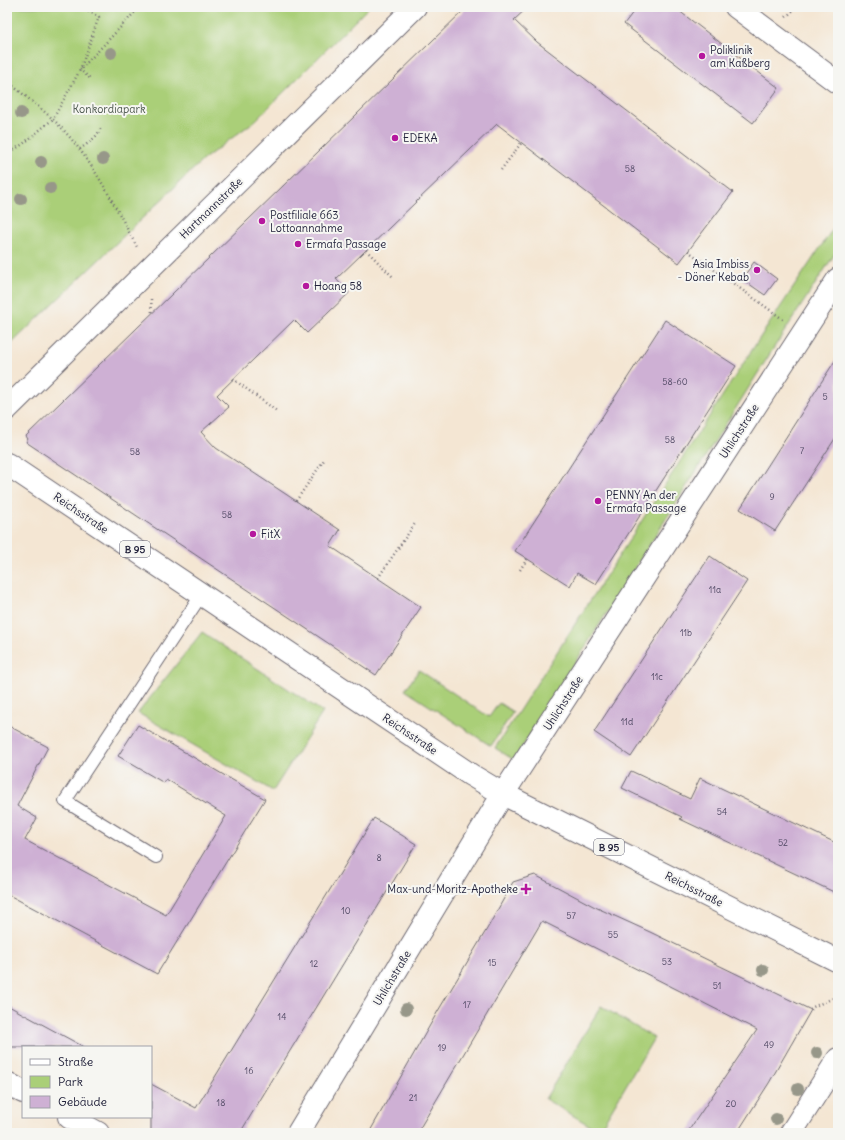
<svg xmlns="http://www.w3.org/2000/svg" width="845" height="1140" viewBox="0 0 845 1140" font-family="Delius,sans-serif">
  <style>
    .green { fill: #aacf78; stroke: #66785a }
    .building { fill: #ceb0d4 }
    .lines { fill: none; stroke-linecap: round; stroke-linejoin: round }
    .lane-casing { stroke: #6c6770; stroke-width: 14 }
    .street-casing { stroke: #6c6770; stroke-width: 24 }
    .secondary-casing { stroke: #6c6770; stroke-width: 24 }
    .primary-casing { stroke: #6c6770; stroke-width: 24 }
    .path { stroke: #6c6770; stroke-width: 2.5; stroke-dasharray: 1 3; stroke-linecap: butt }
    .lane { stroke: #fff; stroke-width: 12 }
    .street { stroke: #fff; stroke-width: 22 }
    .secondary { stroke: #fff; stroke-width: 22 }
    .primary { stroke: #fff; stroke-width: 22 }
    .tree { fill: #979789 }
    .poi-dot { fill: #b5179e; stroke: #f6f6f2; stroke-width: 1.5 }
    .labels { text-anchor: middle; stroke-width: 4; stroke-linejoin: round; paint-order: stroke }
    .number-label { font-size: 9px; fill: #4d4661 }
    .shield { fill: #f6f6f2; stroke: #626272; stroke-width: 1 }
    .shield-label { font-size: 10px; font-weight: bold; fill: #22223b }
    .poi-label { font-size: 11px; fill: #22223b; stroke: #f6f6f2; text-anchor: start }
    .park-label { font-size: 11px; fill: #4b564d; stroke: #f6f6f2 }
    .street-label { font-size: 11px; fill: #22223b; stroke: #f6f6f2 }
  </style>
  <rect width="100%" height="100%" fill="#f6f6f2"/>
  <filter id="ink" filterUnits="userSpaceOnUse"><feTurbulence type="fractalNoise" baseFrequency=".025" numOctaves="2"/><feDisplacementMap in="SourceGraphic" scale="8" xChannelSelector="R" yChannelSelector="G"/><feConvolveMatrix kernelMatrix="1 2 1 2 8 2 1 2 1" color-interpolation-filters="sRGB"/></filter>
  <filter id="wash" filterUnits="userSpaceOnUse"><feTurbulence type="fractalNoise" baseFrequency=".012" numOctaves="4" result="noise"/><feDisplacementMap in="SourceGraphic" scale="16" xChannelSelector="R" yChannelSelector="G"/><feGaussianBlur stdDeviation="0.9" result="paint"/><feColorMatrix in="noise" values="0 0 0 0 0 0 0 0 0 0 0 0 0 0 0 0 0 1.4 0 .05"/><feComposite in="paint" operator="in"/></filter>
  <g filter="url(#wash)">
    <rect width="100%" height="100%" fill="#f4e6d3"/>
    <g class="green">
      <path d="M7,7h362l-113,113 -52,39 -195,187 -2,-1z"/>
      <path d="M838,221v28l-63,97 -261,414 -19,-12 266,-412z"/>
      <path d="M202,632l121,80 -50,79 -135,-78z"/>
      <path d="M419,670l70,47 10,-14 14,9 -22,34 -86,-56z"/>
      <path d="M601,1006l53,32 -55,93 -54,-32z"/>
    </g>
    <g id="blocks">
      <g class="building">
        <path d="M467,7h61l-14,13 23,22 196,150 -54,71 -182,-139 -161,155 13,14 -42,40 -13,-13 -77,75 12,12 -28,25 15,16 124,82 -10,16 91,61 -45,68 -350,-233 2,-3 -2,-3z"/>
        <path d="M637,7h37l105,81 -26,35 -129,-99z"/>
        <path d="M754,262l23,17 -12,16 -23,-16z"/>
        <path d="M665,320l71,46 -140,218 -19,-11 -7,13 -55,-35z"/>
        <path d="M838,356v78l-63,97 -35,-22z"/>
        <path d="M710,556l37,25 -116,176 -37,-25z"/>
        <path d="M7,725l41,22 -31,59 20,12 -12,22 141,75 60,-99 -60,-37 -2,4 -46,-27 20,-31 127,74 -108,175 -150,-80z"/>
        <path d="M631,771l59,28 10,-21 138,66v50l-158,-75 2,-2 -60,-29z"/>
        <path d="M374,818l42,26 -176,289h-89v-49l45,24z"/>
        <path d="M535,875l60,32 55,25 161,78 -42,73 -32,50h-50l70,-103 -215,-109 -125,212h-48l69,-122 49,-82 26,-47z"/>
        <path d="M7,1005l18,10 59,32h-77z"/>
      </g>
    </g>
  </g>
  <g filter="url(#ink)">
    <use href="#blocks" fill-opacity="0" stroke="#6c6770" stroke-width="1"/>
    <g class="lines">
      <defs>
        <path id="lane" d="M156,857l-91,-56 137,-207"/>
        <g id="street">
          <path d="M736,7l102,76"/>
          <path d="M7,1083l16,9"/>
          <path d="M69,1117l29,16"/>
          <path d="M298,1133l205,-339 335,-515"/>
          <path d="M791,1133l47,-74"/>
        </g>
        <path id="secondary" d="M7,409l408,-402"/>
        <path id="primary" d="M7,464l464,311 32,19 335,167"/>
      </defs>
      <use href="#lane" class="lane-casing"/>
      <use href="#street" class="street-casing"/>
      <use href="#secondary" class="secondary-casing"/>
      <use href="#primary" class="primary-casing"/>
      <g class="path">
        <path d="M81,7l18,10 -19,53 11,9"/>
        <path d="M786,17l11,-10"/>
        <path d="M7,81c20,17 43,33 60,53 30,34 50,76 71,115"/>
        <path d="M80,149c8,-6 19,-12 21,-23"/>
        <path d="M7,154l16,-10 30,-25 27,-49 55,-58 9,-5"/>
        <path d="M501,170l21,-28"/>
        <path d="M366,250l28,28"/>
        <path d="M688,251l96,69"/>
        <path d="M151,299l1,14"/>
        <path d="M233,379l45,33"/>
        <path d="M296,501l28,-41"/>
        <path d="M520,570l7,-11"/>
        <path d="M378,578l38,-56"/>
        <path d="M811,1010l2,-3 25,-11"/>
      </g>
      <use href="#lane" class="lane"/>
      <use href="#street" class="street"/>
      <use href="#secondary" class="secondary"/>
      <use href="#primary" class="primary"/>
    </g>
    <g class="tree">
      <circle cx="111" cy="53" r="6"/>
      <circle cx="21" cy="113" r="6"/>
      <circle cx="103" cy="159" r="6"/>
      <circle cx="41" cy="162" r="6"/>
      <circle cx="50" cy="188" r="6"/>
      <circle cx="21" cy="199" r="6"/>
      <circle cx="763" cy="970" r="6"/>
      <circle cx="406" cy="1009" r="6"/>
      <circle cx="817" cy="1053" r="6"/>
      <circle cx="798" cy="1089" r="6"/>
      <circle cx="776" cy="1119" r="6"/>
    </g>
  </g>
  <g class="poi-dot">
    <circle cx="702" cy="56" r="4"/>
    <circle cx="395" cy="138" r="4"/>
    <circle cx="262" cy="221" r="4"/>
    <circle cx="298" cy="244" r="4"/>
    <circle cx="757" cy="270" r="4"/>
    <circle cx="306" cy="286" r="4"/>
    <circle cx="598" cy="501" r="4"/>
    <circle cx="253" cy="534" r="4"/>
    <path d="M524 883h4v4h4v4h-4v4h-4v-4h-4v-4h4z"/>
  </g>
  <g class="labels">
    <g class="number-label">
      <text x="630" y="172">58</text>
      <text x="675" y="385">58-60</text>
      <text x="825" y="400">5</text>
      <text x="670" y="443">58</text>
      <text x="802" y="454">7</text>
      <text x="135" y="455">58</text>
      <text x="772" y="500">9</text>
      <text x="227" y="518">58</text>
      <text x="715" y="593">11a</text>
      <text x="686" y="636">11b</text>
      <text x="657" y="680">11c</text>
      <text x="627" y="725">11d</text>
      <text x="722" y="815">54</text>
      <text x="783" y="846">52</text>
      <text x="379" y="861">8</text>
      <text x="346" y="914">10</text>
      <text x="571" y="919">57</text>
      <text x="613" y="938">55</text>
      <text x="667" y="965">53</text>
      <text x="492" y="966">15</text>
      <text x="314" y="967">12</text>
      <text x="717" y="989">51</text>
      <text x="467" y="1008">17</text>
      <text x="282" y="1020">14</text>
      <text x="769" y="1048">49</text>
      <text x="442" y="1051">19</text>
      <text x="249" y="1074">16</text>
      <text x="413" y="1101">21</text>
      <text x="221" y="1106">18</text>
      <text x="731" y="1107">20</text>
    </g>
    <g class="shield">
      <rect x="120" y="541" width="30" height="16" rx="3"/>
      <rect x="594" y="839" width="30" height="16" rx="3"/>
    </g>
    <g class="shield-label">
      <text x="135" y="553">B 95</text>
      <text x="609" y="851">B 95</text>
    </g>
    <g class="poi-label">
      <text x="710" y="54">Poliklinik<tspan x="710" dy="13">am Kaßberg</tspan></text>
      <text x="403" y="142">EDEKA</text>
      <text x="270" y="219">Postfiliale 663<tspan x="270" dy="13">Lottoannahme</tspan></text>
      <text x="306" y="248">Ermafa Passage</text>
      <text x="749" y="268" text-anchor="end">Asia Imbiss<tspan x="749" dy="13">- Döner Kebab</tspan></text>
      <text x="314" y="290">Hoang 58</text>
      <text x="606" y="499">PENNY An der<tspan x="606" dy="13">Ermafa Passage</tspan></text>
      <text x="261" y="538">FitX</text>
      <text x="518" y="893" text-anchor="end">Max-und-Moritz-Apotheke</text>
    </g>
    <g class="park-label">
      <text x="109" y="113">Konkordiapark</text>
    </g>
    <g class="street-label">
      <text transform="translate(211 208) rotate(-44)" y="4">Hartmannstraße</text>
      <text transform="translate(739 431) rotate(-57)" y="4">Uhlichstraße</text>
      <text transform="translate(81 513) rotate(34)" y="4">Reichsstraße</text>
      <text transform="translate(563 703) rotate(-57)" y="4">Uhlichstraße</text>
      <text transform="translate(410 734) rotate(34)" y="4">Reichsstraße</text>
      <text transform="translate(694 889) rotate(27)" y="4">Reichsstraße</text>
      <text transform="translate(392 978) rotate(-59)" y="4">Uhlichstraße</text>
    </g>
  </g>
  <rect width="845" height="1140" fill="none" stroke="#f6f6f2" stroke-width="24"/>
  <rect x="22" y="1046" width="130" height="72" fill="#f6f6f2" stroke="#a1a1a9"/>
  <rect x="30" y="1059" width="20" height="6" fill="#ffffff" stroke="#a1a1a9"/>
  <text x="58" y="1066" font-size="12" fill="#22223b">Straße</text>
  <rect x="30" y="1076" width="20" height="12" fill="#aacf78" stroke="#a1a1a9"/>
  <text x="58" y="1086" font-size="12" fill="#22223b">Park</text>
  <rect x="30" y="1096" width="20" height="12" fill="#ceb0d4" stroke="#a1a1a9"/>
  <text x="58" y="1106" font-size="12" fill="#22223b">Gebäude</text>
</svg>
